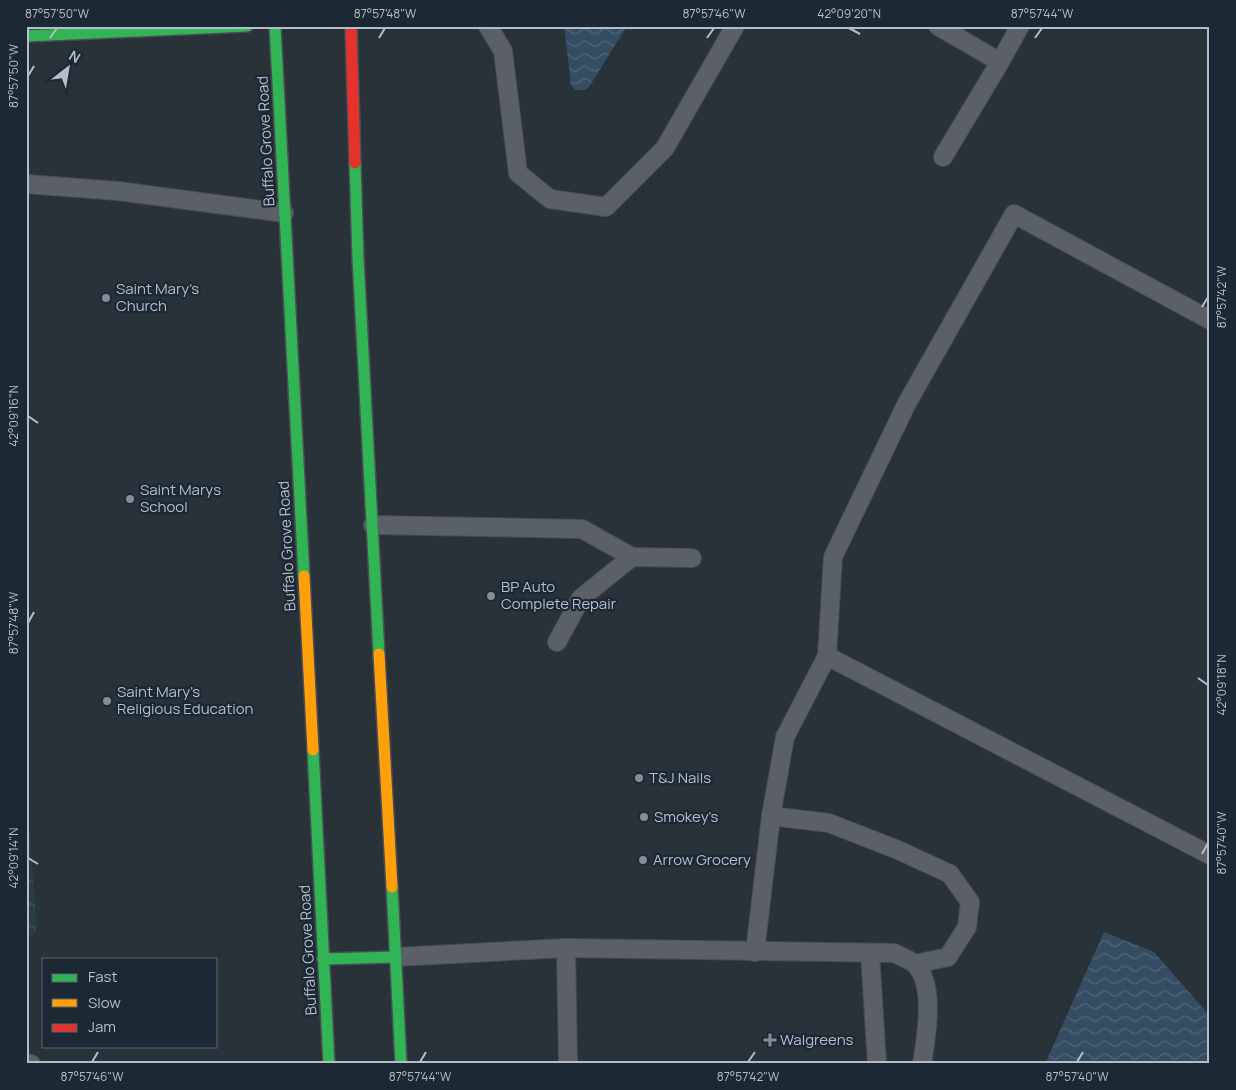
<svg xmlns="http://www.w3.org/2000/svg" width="1236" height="1090" viewBox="0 0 1236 1090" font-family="Manrope,sans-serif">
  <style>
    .forest { fill: url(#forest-crowns) }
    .water { fill: url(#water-waves) }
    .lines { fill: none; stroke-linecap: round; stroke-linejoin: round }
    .lane-casing { stroke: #484d53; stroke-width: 20 }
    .fast-casing { stroke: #484d53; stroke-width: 14 }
    .slow-casing { stroke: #484d53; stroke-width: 14 }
    .jam-casing { stroke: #484d53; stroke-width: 14 }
    .lane { stroke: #5a6066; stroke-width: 18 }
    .fast { stroke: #30b455; stroke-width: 11 }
    .slow { stroke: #ff9f0a; stroke-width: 11 }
    .jam { stroke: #e5322d; stroke-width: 11 }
    .ticks { fill: none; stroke: #b3beca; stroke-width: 2 }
    .poi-dot { fill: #838d97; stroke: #1c2934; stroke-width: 2 }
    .labels { text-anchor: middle; stroke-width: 4.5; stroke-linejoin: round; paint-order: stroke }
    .street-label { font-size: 15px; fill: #b3beca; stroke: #1c2934 }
    .poi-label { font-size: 15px; fill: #b3beca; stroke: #1c2934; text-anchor: start }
    .neatline { fill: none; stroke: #b3beca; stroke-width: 2 }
    .ticks-label { font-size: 12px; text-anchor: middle; fill: #b3beca }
  </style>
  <defs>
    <pattern id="forest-crowns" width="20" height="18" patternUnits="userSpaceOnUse" patternTransform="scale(1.25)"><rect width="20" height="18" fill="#263e3f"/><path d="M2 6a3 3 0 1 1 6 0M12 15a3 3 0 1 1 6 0" fill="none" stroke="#435859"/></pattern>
    <pattern id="water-waves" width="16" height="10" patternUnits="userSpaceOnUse" patternTransform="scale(1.25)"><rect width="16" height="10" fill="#344d63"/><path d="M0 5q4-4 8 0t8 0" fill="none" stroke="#4f6578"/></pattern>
  </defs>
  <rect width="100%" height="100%" fill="#293139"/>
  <path class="forest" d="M26,824l3,1 8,104 -4,7h-7z"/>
  <g class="water">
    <path d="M564,26h63l-38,61 -4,3h-10l-4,-5z"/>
    <path d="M1104,932l50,20 56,64v48h-165z"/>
  </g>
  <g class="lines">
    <defs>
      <g id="lane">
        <path d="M488,26l15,25 15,122 32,26 56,8 59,-59 70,-122"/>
        <path d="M938,26l62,36 20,-36"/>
        <path d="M943,157l57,-95"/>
        <path d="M26,184l92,7 166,22"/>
        <path d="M1210,320l-196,-106 -107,189 -74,154 -6,99 383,199"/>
        <path d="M373,525l209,4 50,28"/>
        <path d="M557,642l24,-44 51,-41 60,1"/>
        <path d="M771,816l58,7 69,27 52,24 20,28 -3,25 -19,30 -33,7"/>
        <path d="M566,948l2,116"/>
        <path d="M755,952l16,-136 14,-79 42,-81"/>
        <path d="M870,953l7,111"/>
        <path d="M396,957l170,-9 328,5c6,3 16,7 21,11 21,21 11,74 7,100"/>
        <path d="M26,1063l5,1"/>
      </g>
      <g id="fast">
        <path d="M275,26l29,550"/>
        <path d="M26,36l221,-10"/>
        <path d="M355,163l3,95 21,396"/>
        <path d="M313,750l16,314"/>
        <path d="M392,887l9,177"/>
        <path d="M323,959l73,-2"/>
      </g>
      <g id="slow">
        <path d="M304,576l9,174"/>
        <path d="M379,654l13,233"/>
      </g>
      <path id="jam" d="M351,26l4,137"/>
    </defs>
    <use href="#lane" class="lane-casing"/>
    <use href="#fast" class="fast-casing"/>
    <use href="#slow" class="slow-casing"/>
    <use href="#jam" class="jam-casing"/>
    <use href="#lane" class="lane"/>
    <use href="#fast" class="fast"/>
    <use href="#slow" class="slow"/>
    <use href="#jam" class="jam"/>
  </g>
  <path class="ticks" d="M849,28l11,6M50,38l7,-10M379,38l6,-10M707,38l7,-10M1035,38l7,-10M28,76l6,-10M1202,307l6,-10M28,416l10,7M28,623l6,-11M1198,678l10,7M1202,854l6,-11M28,858l10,6M92,1062l6,-10M420,1062l6,-10M748,1062l7,-10M1077,1062l6,-10"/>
  <g class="poi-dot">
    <circle cx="106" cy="298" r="5"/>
    <circle cx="130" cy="499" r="5"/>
    <circle cx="491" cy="596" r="5"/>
    <circle cx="107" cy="701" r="5"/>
    <circle cx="639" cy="778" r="5"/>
    <circle cx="644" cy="817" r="5"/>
    <circle cx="643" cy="860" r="5"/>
    <path d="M767.5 1032.5h5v5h5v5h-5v5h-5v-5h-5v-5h5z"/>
  </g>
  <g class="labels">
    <g class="street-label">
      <text transform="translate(266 141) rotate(-93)" y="5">Buffalo Grove Road</text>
      <text transform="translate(287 546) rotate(-93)" y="5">Buffalo Grove Road</text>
      <text transform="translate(308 950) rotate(-93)" y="5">Buffalo Grove Road</text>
    </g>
    <g class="poi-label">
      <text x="116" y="294">Saint Mary's<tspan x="116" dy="17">Church</tspan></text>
      <text x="140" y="495">Saint Marys<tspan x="140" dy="17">School</tspan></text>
      <text x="501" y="592">BP Auto<tspan x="501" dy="17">Complete Repair</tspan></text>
      <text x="117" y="697">Saint Mary's<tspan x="117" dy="17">Religious Education</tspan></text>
      <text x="649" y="783">T&amp;J Nails</text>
      <text x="654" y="822">Smokey's</text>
      <text x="653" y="865">Arrow Grocery</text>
      <text x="780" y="1045">Walgreens</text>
    </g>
  </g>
  <rect width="1236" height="1090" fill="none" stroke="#1c2934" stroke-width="55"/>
  <rect x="42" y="958" width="175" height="90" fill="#1c2934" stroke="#586570"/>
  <rect x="52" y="974" width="25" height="8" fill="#30b455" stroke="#586570"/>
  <text x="88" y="982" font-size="15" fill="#b3beca">Fast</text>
  <rect x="52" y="999" width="25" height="8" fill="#ff9f0a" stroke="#586570"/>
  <text x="88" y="1008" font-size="15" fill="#b3beca">Slow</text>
  <rect x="52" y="1024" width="25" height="8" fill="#e5322d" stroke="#586570"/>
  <text x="88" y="1032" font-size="15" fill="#b3beca">Jam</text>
  <g transform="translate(68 68) rotate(31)" stroke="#1c2934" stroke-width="4" paint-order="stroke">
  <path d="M0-4L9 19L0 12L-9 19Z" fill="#b3beca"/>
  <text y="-8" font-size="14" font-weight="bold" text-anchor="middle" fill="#b3beca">N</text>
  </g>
  <rect x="28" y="28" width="1180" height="1034" class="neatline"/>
  <g class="ticks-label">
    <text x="57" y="18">87°57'50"W</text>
    <text x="385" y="18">87°57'48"W</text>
    <text x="714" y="18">87°57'46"W</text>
    <text x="849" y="18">42°09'20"N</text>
    <text x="1042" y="18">87°57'44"W</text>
    <text transform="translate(14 76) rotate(-90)" y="4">87°57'50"W</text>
    <text transform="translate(1222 297) rotate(-90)" y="4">87°57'42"W</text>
    <text transform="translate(14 416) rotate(-90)" y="4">42°09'16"N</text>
    <text transform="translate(14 623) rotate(-90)" y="4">87°57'48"W</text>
    <text transform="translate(1222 685) rotate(-90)" y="4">42°09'18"N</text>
    <text transform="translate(1222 843) rotate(-90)" y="4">87°57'40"W</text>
    <text transform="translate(14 858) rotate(-90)" y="4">42°09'14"N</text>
    <text x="92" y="1081">87°57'46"W</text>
    <text x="420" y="1081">87°57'44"W</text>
    <text x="748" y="1081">87°57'42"W</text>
    <text x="1077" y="1081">87°57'40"W</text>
  </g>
</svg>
